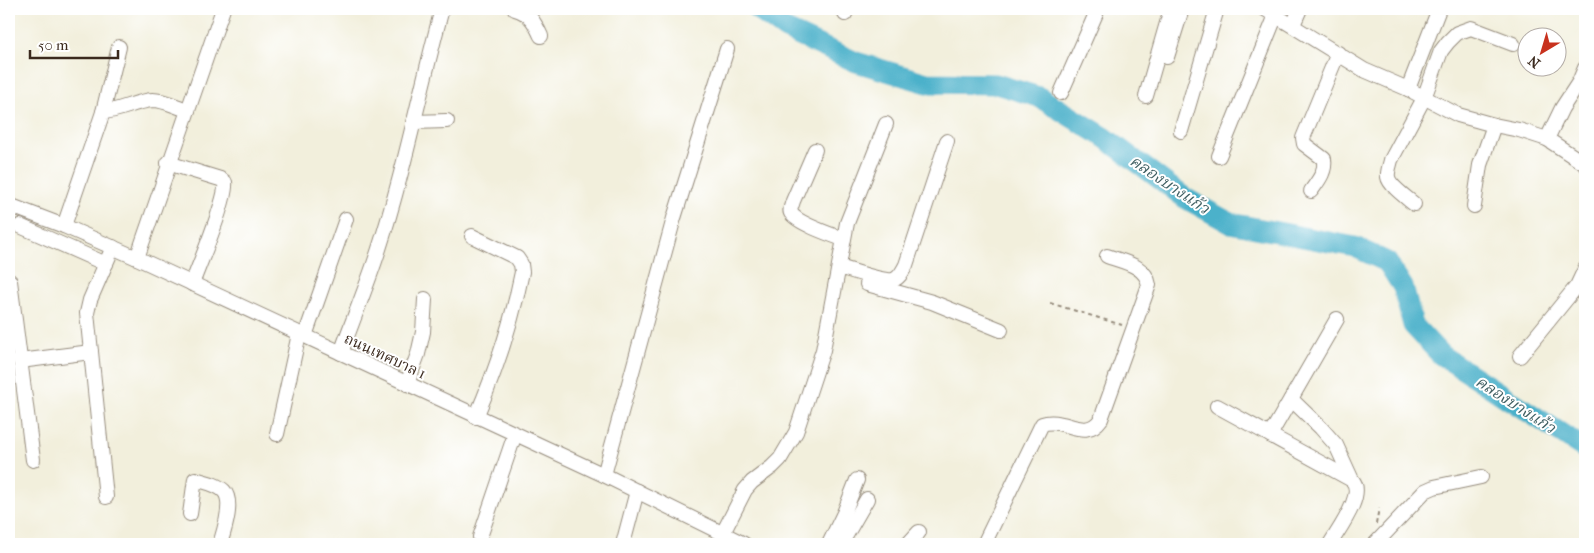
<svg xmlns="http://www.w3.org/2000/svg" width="1594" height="553" viewBox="0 0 1594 553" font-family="'IM FELL French Canon','Noto Serif Thai',serif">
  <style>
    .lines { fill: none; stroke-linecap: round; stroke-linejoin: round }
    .river { stroke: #4bb1ca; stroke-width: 21 }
    .minor-casing { stroke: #968c7d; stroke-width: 16 }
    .path { stroke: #968c7d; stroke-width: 2; stroke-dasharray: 4 4; stroke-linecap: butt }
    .minor { stroke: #fff; stroke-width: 14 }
    .labels { text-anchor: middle; stroke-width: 4; stroke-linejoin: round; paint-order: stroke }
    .street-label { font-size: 15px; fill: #3b2a1e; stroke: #fff }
    .water-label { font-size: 16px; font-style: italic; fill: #416063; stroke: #fff }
  </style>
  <rect width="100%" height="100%" fill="#fff"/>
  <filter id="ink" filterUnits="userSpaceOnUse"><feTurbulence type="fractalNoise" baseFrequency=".02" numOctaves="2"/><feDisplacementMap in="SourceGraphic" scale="10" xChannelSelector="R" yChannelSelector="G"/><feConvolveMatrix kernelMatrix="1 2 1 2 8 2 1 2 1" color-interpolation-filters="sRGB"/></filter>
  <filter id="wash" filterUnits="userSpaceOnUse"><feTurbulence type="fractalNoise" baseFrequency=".0096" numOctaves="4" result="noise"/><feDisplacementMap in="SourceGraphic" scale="20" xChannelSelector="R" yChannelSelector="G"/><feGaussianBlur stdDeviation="1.12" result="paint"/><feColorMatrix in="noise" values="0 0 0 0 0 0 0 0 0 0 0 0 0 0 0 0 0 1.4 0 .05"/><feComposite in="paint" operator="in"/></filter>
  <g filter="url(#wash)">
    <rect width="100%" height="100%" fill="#f2efdc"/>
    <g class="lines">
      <path class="river" d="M757,9l29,21 70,32 71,21 69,1 43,13 65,40 81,61 45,25 125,24 32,15 16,25 10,38 28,30 144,94"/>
    </g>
  </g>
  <g filter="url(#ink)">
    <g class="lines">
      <defs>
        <g id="minor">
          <path d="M515,9c15,4 20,14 26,27"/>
          <path d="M1265,9l99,61 44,19 50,26 36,10 25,5 28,9 38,25"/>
          <path d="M845,14l2,-5"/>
          <path d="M1293,25l7,-16"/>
          <path d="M1167,57l15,-48"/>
          <path d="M1408,89l31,-80"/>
          <path d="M1061,93l37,-84"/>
          <path d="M1146,96l25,-87"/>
          <path d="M103,112l16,-65"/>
          <path d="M413,122l34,-1"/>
          <path d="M1181,131l36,-122"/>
          <path d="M1547,139l15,-31 17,-26 6,-14"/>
          <path d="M815,150l-22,51c-1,4 -4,9 -2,12 6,10 41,22 52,26"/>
          <path d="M1219,156l57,-141"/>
          <path d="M168,163l52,16 5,3c3,15 -26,83 -33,102"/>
          <path d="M1311,191c7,-10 15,-19 13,-32l-20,-15 -1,-6 35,-85"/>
          <path d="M1414,204c-7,-6 -25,-19 -26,-27 -1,-5 2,-12 3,-17l33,-62 17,-47 7,-9 9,-9 14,-5 42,16"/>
          <path d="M9,205l55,21 73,32 467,217 140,69"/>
          <path d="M1474,206l6,-41 14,-40"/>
          <path d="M20,226l86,38"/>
          <path d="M64,226l39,-114c17,-1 33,-11 50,-12 11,0 24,7 35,10"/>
          <path d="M472,236l45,22 4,6 1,8c-10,51 -25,96 -46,145"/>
          <path d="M137,258l86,-249"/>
          <path d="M839,267c10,3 45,15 54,13 7,-2 10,-10 13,-15l41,-124"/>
          <path d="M10,281l23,179"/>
          <path d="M867,284l65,18 69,28"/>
          <path d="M305,336l41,-117"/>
          <path d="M341,353c12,-34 26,-67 37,-101 26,-79 42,-162 64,-243"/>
          <path d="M1520,356l57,-70 8,-17"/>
          <path d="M20,361l71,-9"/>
          <path d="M407,384l11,-30 5,-22 2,-33"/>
          <path d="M1291,399l30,29 15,17 16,35"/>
          <path d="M1217,406l135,74c14,14 -14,50 -22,64"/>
          <path d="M277,434l22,-100"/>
          <path d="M1270,435l67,-116"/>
          <path d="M604,475l70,-257 53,-169"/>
          <path d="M106,497l-19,-184 3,-13 23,-53"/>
          <path d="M190,514l5,-35c10,3 22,5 29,12 10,11 0,40 -4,53"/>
          <path d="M723,533l22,-43 7,-8 20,-15 8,-8 16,-27 27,-82 24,-127 39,-99"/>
          <path d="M480,537l35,-103"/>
          <path d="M623,544l14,-53"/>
          <path d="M829,544l15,-31 13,-33"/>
          <path d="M841,544l26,-45"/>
          <path d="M908,544l11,-12"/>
          <path d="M984,544l58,-120c22,-8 43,18 59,-5l48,-134c-3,-20 -26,-23 -42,-29"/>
          <path d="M1375,544l50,-53 9,-4 47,-10"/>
        </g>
      </defs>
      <use href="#minor" class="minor-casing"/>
      <g class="path">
        <path d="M1050,303l72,22"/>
        <path d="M1376,524l3,-16"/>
      </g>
      <use href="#minor" class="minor"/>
    </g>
  </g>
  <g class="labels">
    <g class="street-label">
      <text transform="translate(385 356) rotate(25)" y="5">ถนนเทศบาล 1</text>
    </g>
    <g class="water-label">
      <text transform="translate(1170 184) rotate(34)" y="6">คลองบางแก้ว</text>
      <text transform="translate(1516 404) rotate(33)" y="6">คลองบางแก้ว</text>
    </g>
  </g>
  <rect width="1594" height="553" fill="none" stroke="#fff" stroke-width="30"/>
  <g transform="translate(1542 52) rotate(218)"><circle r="24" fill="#ffffff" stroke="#b1aaa5"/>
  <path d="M0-4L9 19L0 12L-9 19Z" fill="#c8321e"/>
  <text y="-8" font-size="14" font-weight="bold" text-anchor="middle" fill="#3b2a1e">N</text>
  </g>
  <path d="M30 50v8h88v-8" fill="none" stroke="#3b2a1e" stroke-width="2.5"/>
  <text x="38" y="50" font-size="15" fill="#3b2a1e" stroke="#ffffff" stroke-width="4" paint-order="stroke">50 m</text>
</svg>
